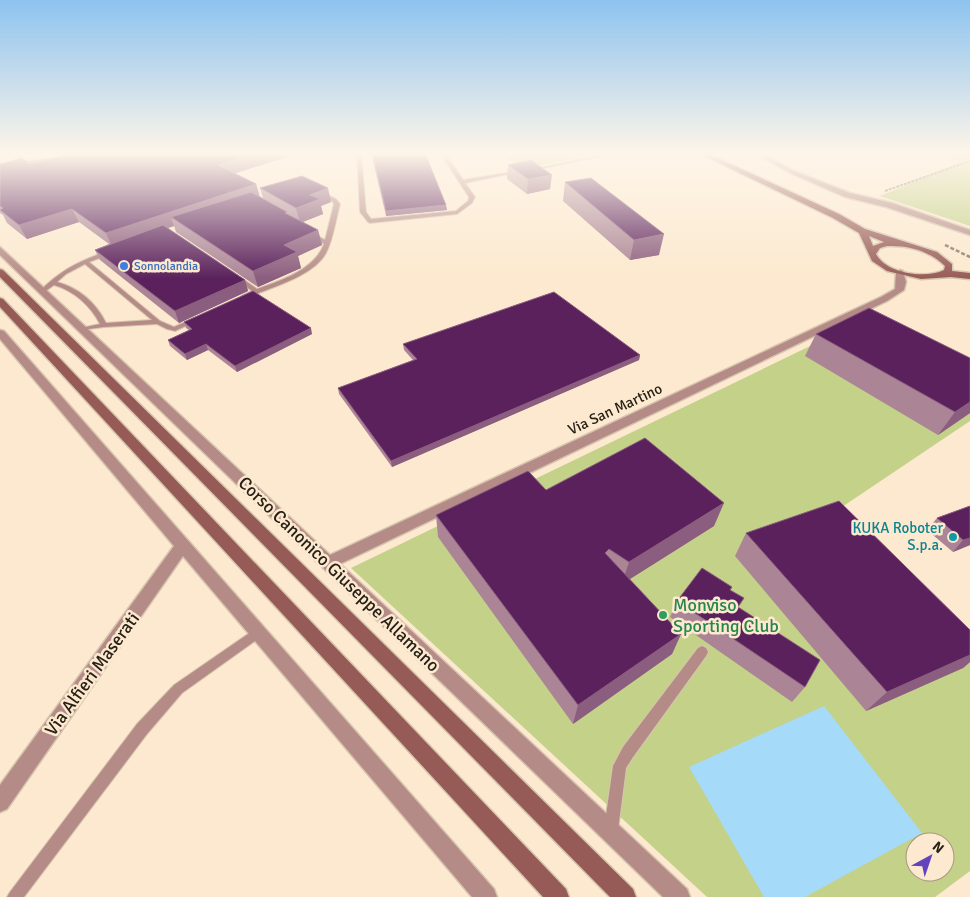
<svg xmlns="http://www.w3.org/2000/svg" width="970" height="897" viewBox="0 0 970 897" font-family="Signika,sans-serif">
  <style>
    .green { fill: #c4d189; fill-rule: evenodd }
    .water { fill: #a5daf9 }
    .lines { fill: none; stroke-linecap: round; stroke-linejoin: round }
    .lane-casing { stroke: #d6c5ae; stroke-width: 2 }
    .street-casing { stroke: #d6c5ae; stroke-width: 3 }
    .secondary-casing { stroke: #d6c5ae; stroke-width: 3 }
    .path-far1 { stroke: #8a7d6c; stroke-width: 2; stroke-dasharray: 3 1; stroke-linecap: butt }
    .path { stroke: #8a7d6c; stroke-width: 2.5; stroke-dasharray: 4 2; stroke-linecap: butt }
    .lane { fill: #b58b87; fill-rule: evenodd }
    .street { fill: #b58b87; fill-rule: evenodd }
    .secondary { fill: #975b57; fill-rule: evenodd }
    .wall { fill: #ab8596 }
    .shaded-wall { fill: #8b5d7e }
    .building { fill: #5a215c; stroke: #8b5d7e }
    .shop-dot { fill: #3f7fe0; stroke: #fce9cf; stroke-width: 2 }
    .culture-dot { fill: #0f9aa8; stroke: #fce9cf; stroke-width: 2 }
    .leisure-dot { fill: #2e9e5b; stroke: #fce9cf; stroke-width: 2 }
    .labels { text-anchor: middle; stroke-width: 5; stroke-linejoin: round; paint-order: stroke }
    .far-shop-label { font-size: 12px; fill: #366cbe; stroke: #fce9cf; text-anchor: start }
    .street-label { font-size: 15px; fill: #272017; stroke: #fce9cf }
    .culture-label { font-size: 15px; fill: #0d838f; stroke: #fce9cf; text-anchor: end }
    .near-street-label { font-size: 18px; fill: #272017; stroke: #fce9cf }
    .near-leisure-label { font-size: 18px; fill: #27864d; stroke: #fce9cf; text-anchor: start }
  </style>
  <rect width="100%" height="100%" fill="#fce9cf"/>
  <g class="green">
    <path d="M489,153h106l1,1 -74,15 -17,-12 -8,1z"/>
    <path d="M941,153h29v73l-90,-30 81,-34z"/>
    <path d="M860,322l110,56v43l-143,96 143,146v208l-35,26h-228l-356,-329zM915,842h30v30h-30z"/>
  </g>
  <path class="water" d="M824,706l98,127 -117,64h-41l-75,-130z"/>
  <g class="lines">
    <defs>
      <g id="lane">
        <path d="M357,153h4l5,59 5,7 85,-8 12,-10 1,-4 -29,-44h5l18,27 54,-9 2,1 -54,11 10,14 -3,6 -15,11 -87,9 -2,-1 -8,-10z"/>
        <path d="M600,153h6l2,2 -78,16 -2,-1 74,-15z"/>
        <path d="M321,192l15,7 4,5c-4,15 -7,36 -14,49 -12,23 -56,35 -80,45h-4v-2l10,-5 -16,-12v-2h4l17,12c25,-9 57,-19 67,-45l-16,-10 5,-1 12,7 9,-36 -2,-3 -13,-6 -1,-1z"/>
        <path d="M109,251l2,1v2l-22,8 71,59 14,6 20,-9h4v2l-23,11 -8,-2 -10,-5 -53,3 -23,3v-2l19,-4c-10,-19 -26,-33 -46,-39l-11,8 -3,-2c19,-20 42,-32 69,-40zM85,264l67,56 -46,3c-10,-20 -27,-35 -49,-41l9,-8z"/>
        <path d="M258,627l4,1 2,4 -2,4 -80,57 -35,41 -123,163h-17l3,-5 127,-168 37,-39z"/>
        <path d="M702,646l4,2 2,4 -2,4 -73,101 -7,11 -8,62 -2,5 -5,2 -5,-2 -2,-5 9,-64 10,-19 75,-99z"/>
      </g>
      <g id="street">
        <path d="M754,153h8l32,18 56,22 42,10 78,27v5l-84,-28 -41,-10 -55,-24z"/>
        <path d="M0,247l330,308 551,-258 14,-8 1,-16 4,-3 3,1 3,11 -2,8 -17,11 -547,263 347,325 3,8h-27l-663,-642z"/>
        <path d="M0,330l4,1 490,558 3,8h-25l-289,-341 -176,253 -7,3v-27l174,-239 -174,-207z"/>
      </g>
      <g id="secondary">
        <path d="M698,153h9l132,61 26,15 72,23 15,12v7l18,2v6l-19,-2 -30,2 -34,-8 -15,-10 -13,-28 -26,-15zM869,236l15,6 -11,4zM887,246c21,-1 43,5 58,20l-1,4c-19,9 -57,4 -68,-16l4,-6z"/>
        <path d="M49,158l3,2 -1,1 -51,8v-4z"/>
        <path d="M0,269l3,1 630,619 3,8h-26l-610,-620z"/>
        <path d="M0,298l3,1 563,590 3,8h-26l-543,-590z"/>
      </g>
    </defs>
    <use href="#lane" class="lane-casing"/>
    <use href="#street" class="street-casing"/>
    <use href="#secondary" class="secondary-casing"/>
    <g class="path-far1">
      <path d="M737,153l11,3"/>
      <path d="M885,191l85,-30"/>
    </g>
    <path class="path" d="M945,245l25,12"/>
    <use href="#lane" class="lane"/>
    <use href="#street" class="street"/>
    <use href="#secondary" class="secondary"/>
  </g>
  <g class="wall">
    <path d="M371,153h54l22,57 -61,6z"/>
    <path d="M0,164l235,10 21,10 3,12 4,2 -3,-10 71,14 -10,4 2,8 -20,8 15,8 4,15 -24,11 3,12 -43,19 -82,-55 -2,-6 -7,2 78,52 3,11 -69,32 -79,-63 -5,-10 14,-6 -30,-22 -52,17 -20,-16 -4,-8 -3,-2z"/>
    <path d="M508,165l42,24 -23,5 -20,-15z"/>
    <path d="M565,182l94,73 -29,5 -67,-59z"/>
    <path d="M184,322l128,12 -75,38 -29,-22 -21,10 -17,-14 -2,-6 21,-10 -3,-2z"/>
    <path d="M816,334l154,24v55l-32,22 -133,-79z"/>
    <path d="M403,344l237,11 -1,5 -247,107 -53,-73 -1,-6 75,-28 -9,-10z"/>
    <path d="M546,490l168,36 -84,53 51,55 -9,20 -99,70 -135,-187 -2,-22z"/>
    <path d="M970,506v39l-17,7 -26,-22 10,-12z"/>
    <path d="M746,533l224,97v32l-7,6 -97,43 -131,-155z"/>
    <path d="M731,590l8,18 66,79 -13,15 -122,-85 7,-16z"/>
  </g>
  <g class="shaded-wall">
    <path d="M257,153h42l-78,25 -3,-13z"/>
    <path d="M552,175l-2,14 -23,5 1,-15z"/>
    <path d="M256,184l4,13 -89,20 3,9 -62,21 -6,-14z"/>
    <path d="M328,188l3,14 -10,4 2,8 -23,9 -4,-15 14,-13z"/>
    <path d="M446,205l1,5 -61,6v-5z"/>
    <path d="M72,209l7,13 -52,17 -8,-14z"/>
    <path d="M318,230l4,15 -24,11 3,12 -43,19 -5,-16 31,-26z"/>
    <path d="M664,234l-5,21 -29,5 4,-20z"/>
    <path d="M245,280l3,11 -69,32 -4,-12z"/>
    <path d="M311,328l1,6 -75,38 -2,-6z"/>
    <path d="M206,344l2,6 -21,10 -2,-6z"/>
    <path d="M640,355l-1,5 -247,107 -1,-6z"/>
    <path d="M970,402v11l-32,22 17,-23z"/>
    <path d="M724,503l-10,23 -92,58 7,-22z"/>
    <path d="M970,538v7l-17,7 10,-12z"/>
    <path d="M681,634l-9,20 -99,70 5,-19z"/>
    <path d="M970,655v7l-7,6 -97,43 21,-19z"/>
  </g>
  <g class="building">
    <path d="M72,153h185l-39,12 38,19 -150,49 -34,-24 -53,16 -19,-15 3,-2 -3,-2v-42l22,-6 8,6z"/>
    <path d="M372,153h53l21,52 -60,6z"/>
    <path d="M531,160l21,15 -24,4 -20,-14z"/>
    <path d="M302,176l26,12 -18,7 10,4 -24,9 -36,-20z"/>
    <path d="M591,178l73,56 -30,6 -69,-58z"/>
    <path d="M251,192l36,20 -2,1 33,17 -34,15 13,7 -44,19 -82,-54z"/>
    <path d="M163,225l82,55 -70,31 -80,-61z"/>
    <path d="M253,291l58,37 -76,38 -29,-22 -21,10 -17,-14 24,-11 -8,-7z"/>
    <path d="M554,292l86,63 -249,106 -53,-73 79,-29 -14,-15z"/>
    <path d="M869,308l101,50v44l-15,10 -139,-78z"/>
    <path d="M645,438l79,65 -95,59 -20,-13 -4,4 76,81 -103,71 -142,-190 92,-44 18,19z"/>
    <path d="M839,501l131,129v25l-83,37 -141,-159z"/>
    <path d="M970,506v32l-7,2 -26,-22z"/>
    <path d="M702,568l30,19 -2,3 14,8 -6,9 82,53 -15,27 -128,-86z"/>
  </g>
  <linearGradient id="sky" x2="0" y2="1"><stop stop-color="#8dc3ef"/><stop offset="0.55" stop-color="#fef5e9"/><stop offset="1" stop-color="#fef5e9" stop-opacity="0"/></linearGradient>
  <rect width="970" height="279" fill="url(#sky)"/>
  <circle class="shop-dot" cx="124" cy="266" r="5"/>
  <circle class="culture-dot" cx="953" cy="537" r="5"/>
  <circle class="leisure-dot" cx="663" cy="615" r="5"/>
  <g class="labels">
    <g class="far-shop-label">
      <text x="134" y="270">Sonnolandia</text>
    </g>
    <g class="street-label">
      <text transform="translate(615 409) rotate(-25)" y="5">Via San Martino</text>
    </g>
    <g class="culture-label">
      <text x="943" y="533">KUKA Roboter<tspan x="943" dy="17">S.p.a.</tspan></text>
    </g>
    <g class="near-street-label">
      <text transform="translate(339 574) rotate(44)" y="6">Corso Canonico Giuseppe Allamano</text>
      <text transform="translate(92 674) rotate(-54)" y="6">Via Alfieri Maserati</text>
    </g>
    <g class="near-leisure-label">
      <text x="673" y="611">Monviso<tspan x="673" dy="21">Sporting Club</tspan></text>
    </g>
  </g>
  <g transform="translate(930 857) rotate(40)"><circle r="24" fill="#fce9cf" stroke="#a79985"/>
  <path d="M0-4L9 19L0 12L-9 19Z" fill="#6243bc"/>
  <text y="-8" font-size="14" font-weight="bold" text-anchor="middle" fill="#272017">N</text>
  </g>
</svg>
